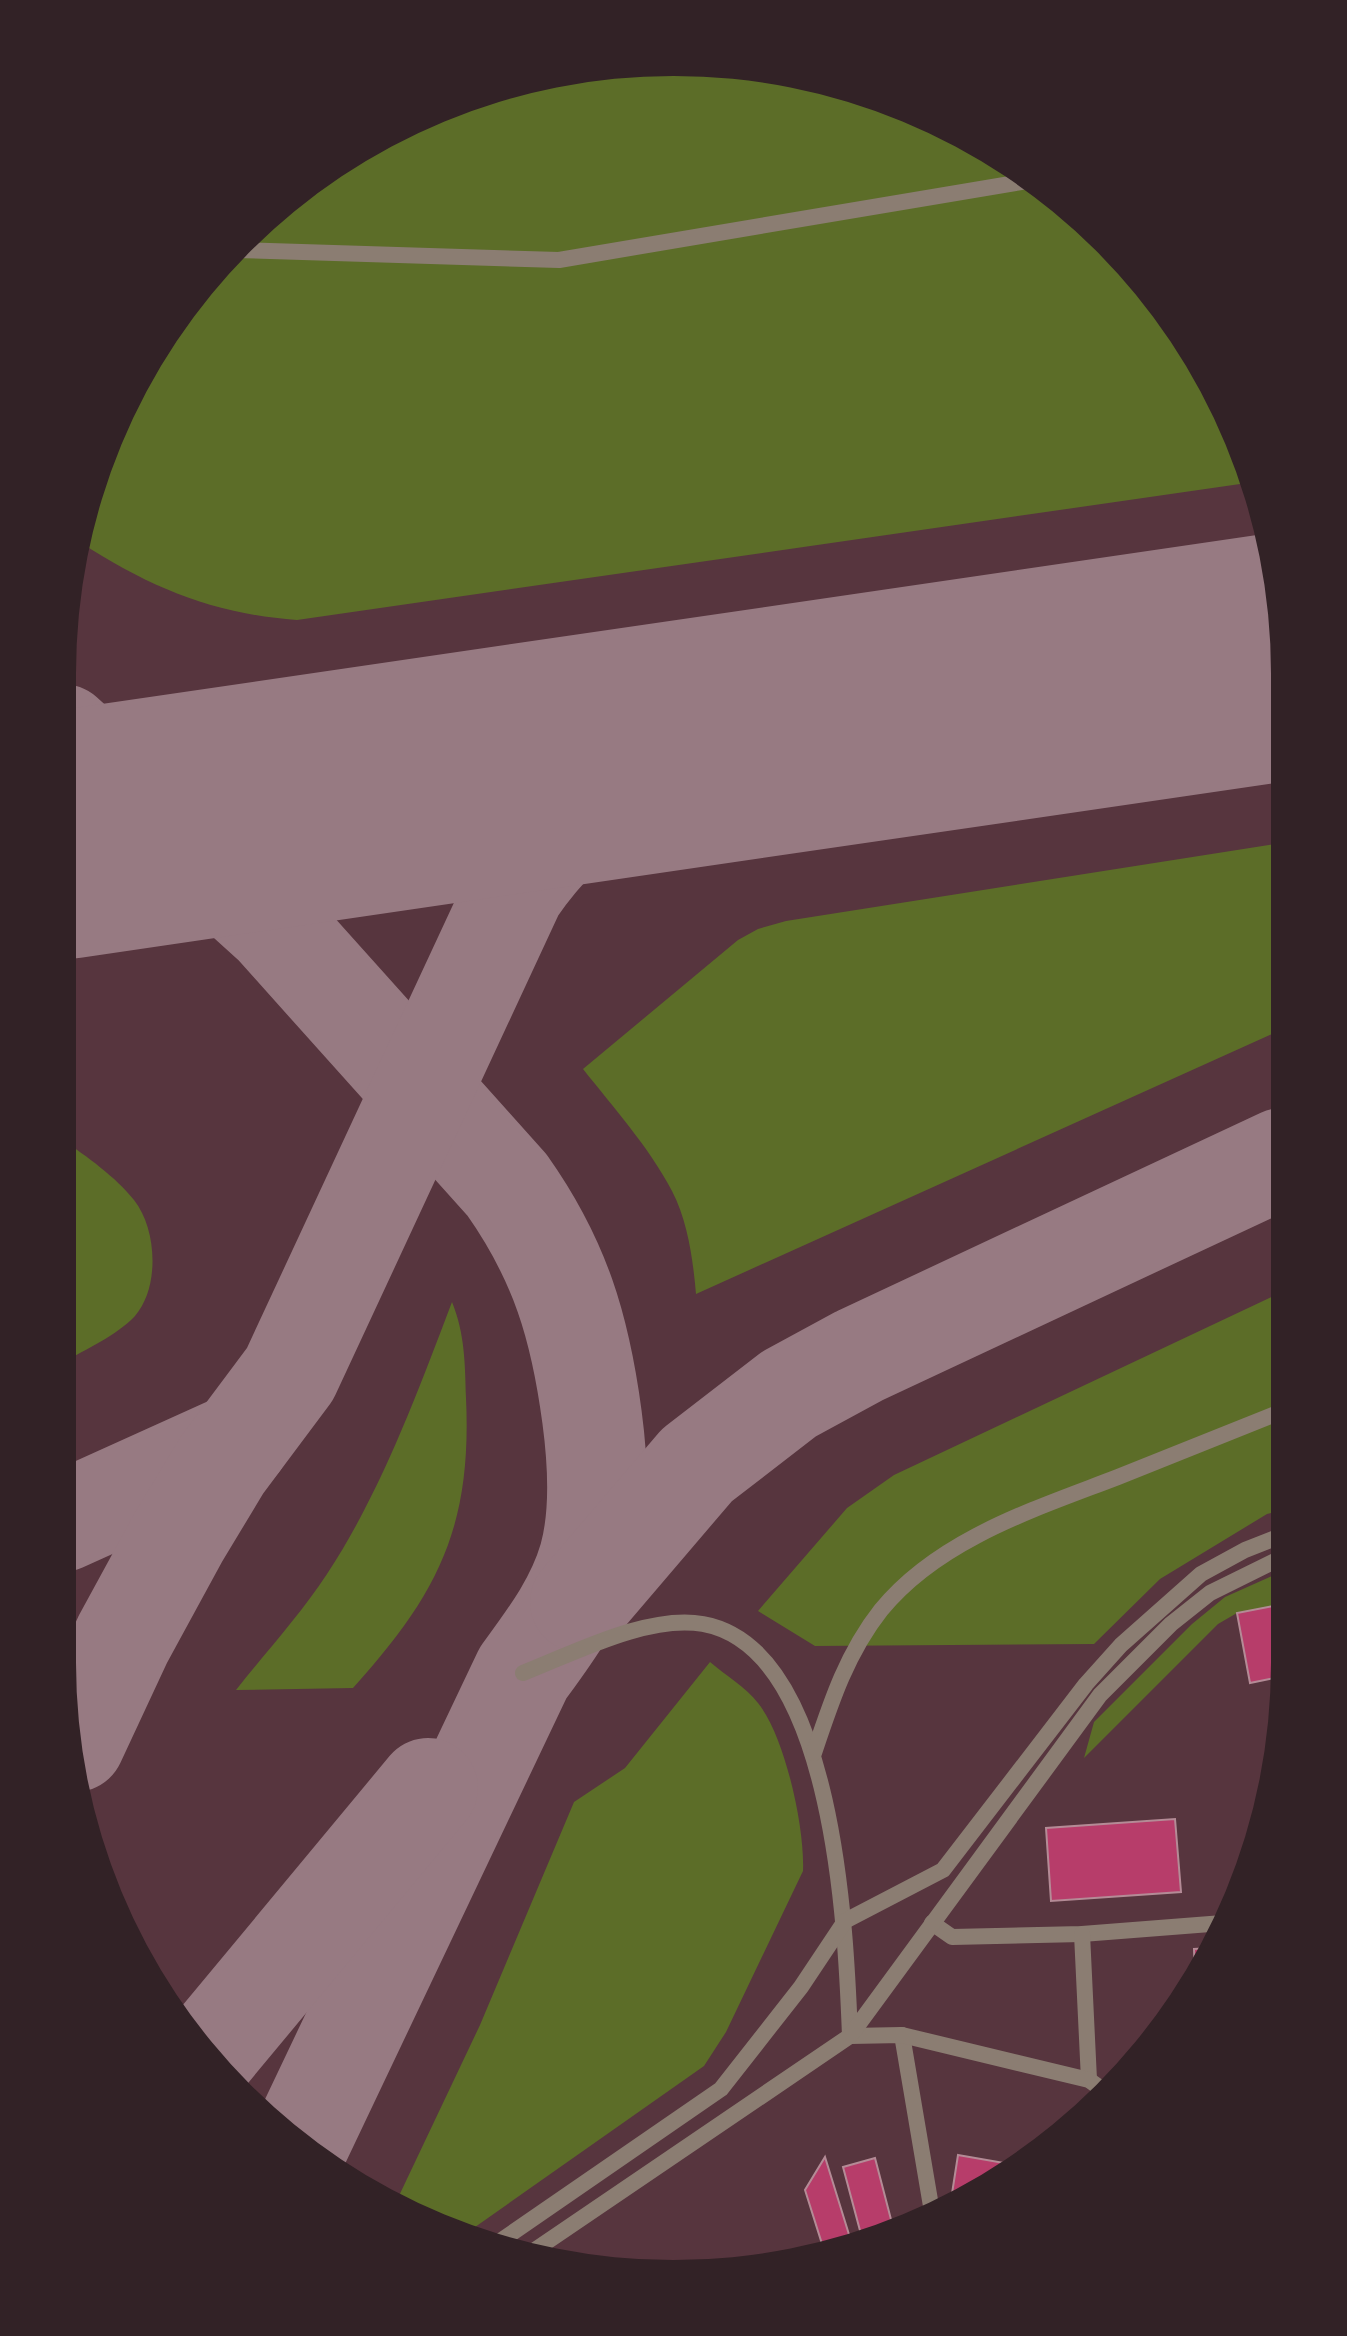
<svg xmlns="http://www.w3.org/2000/svg" width="1347" height="2336" viewBox="0 0 1347 2336" font-family="Roboto,sans-serif">
  <style>
    .green { fill: #5c6d28 }
    .lines { fill: none; stroke-linecap: round; stroke-linejoin: round }
    .taxiway { stroke: #977a82; stroke-width: 100 }
    .runway { stroke: #977a82; stroke-width: 248 }
    .building { fill: #b73d6a; stroke: #b48b96; stroke-width: 2 }
    .lane { stroke: #8b7d72; stroke-width: 16 }
  </style>
  <rect width="100%" height="100%" fill="#57353e"/>
  <g class="green">
    <path d="M634,63l120,4 116,28 110,49 126,97 76,93 72,148 -957,138c-83,-6 -146,-32 -216,-77l13,-66 50,-110 70,-97 88,-82 101,-63 113,-42z"/>
    <path d="M1281,843v187l-585,264c-3,-34 -8,-72 -24,-103 -23,-44 -59,-84 -89,-122l155,-129 20,-11 28,-8z"/>
    <path d="M63,1140c23,16 53,37 71,60 23,29 26,87 1,116 -19,20 -49,33 -73,47z"/>
    <path d="M1282,1292l1,218 -16,4 -107,65 -66,65 -279,2 -57,-35 89,-103 47,-33z"/>
    <path d="M452,1302c13,32 13,62 14,96 6,129 -28,196 -113,290l-117,2c30,-38 64,-75 91,-116 54,-82 90,-180 125,-272z"/>
    <path d="M1283,1571v33l-46,9 -19,11 -134,134 10,-36 98,-98 33,-27z"/>
    <path d="M710,1662c15,13 36,25 48,41 27,33 47,125 45,168l-77,161 -22,34 -236,166 -71,-32 83,-175 94,-223 51,-34z"/>
  </g>
  <g class="lines">
    <g class="taxiway">
      <path d="M63,734l211,191 233,260c53,75 73,142 85,232 6,45 9,96 -3,140 -13,45 -39,79 -66,116l-222,467"/>
      <path d="M63,840l74,9 74,29"/>
      <path d="M62,1522l177,-80"/>
      <path d="M580,1602l117,-137 92,-71 70,-38 423,-198"/>
      <path d="M75,1742l48,-103 55,-101 44,-73 68,-91 225,-484c59,-86 139,-133 239,-156"/>
      <path d="M208,2053l220,-265"/>
    </g>
    <path class="runway" d="M63,835l1217,-178"/>
  </g>
  <g class="building">
    <path d="M1283,1604l1,72 -34,7 -13,-70z"/>
    <path d="M1175,1819l6,73 -130,9 -5,-73z"/>
    <path d="M1212,1948l-9,21 -8,9 -1,-29z"/>
    <path d="M958,2155l52,9 -59,36z"/>
    <path d="M825,2157l26,84 -28,6 -18,-57z"/>
    <path d="M875,2158l19,73 -32,7 -19,-71z"/>
  </g>
  <g class="lines">
    <g class="lane">
      <path d="M236,250l323,10 468,-79"/>
      <path d="M523,1673c51,-20 126,-59 180,-49 132,24 143,307 147,412"/>
      <path d="M1283,1707v-2"/>
      <path d="M814,1753c17,-51 33,-100 67,-143 58,-71 154,-101 237,-133 55,-22 110,-44 165,-66"/>
      <path d="M932,1923l20,14 130,-3 141,-11"/>
      <path d="M1082,1934l7,146"/>
      <path d="M902,2035l30,177"/>
      <path d="M850,2036l52,-1 187,45 14,10"/>
      <path d="M496,2244l225,-155 80,-102 44,-66 98,-51 143,-186 35,-39 80,-71 44,-24 38,-15"/>
      <path d="M529,2254l321,-218 250,-341 71,-71 39,-31 73,-36"/>
    </g>
  </g>
  <path d="M0 0H1347V2336H0ZM673 76H674A597 597 0 0 1 1271 673V1663A597 597 0 0 1 674 2260H673A597 597 0 0 1 76 1663V673A597 597 0 0 1 673 76Z" fill="#322226" fill-rule="evenodd"/>
</svg>
